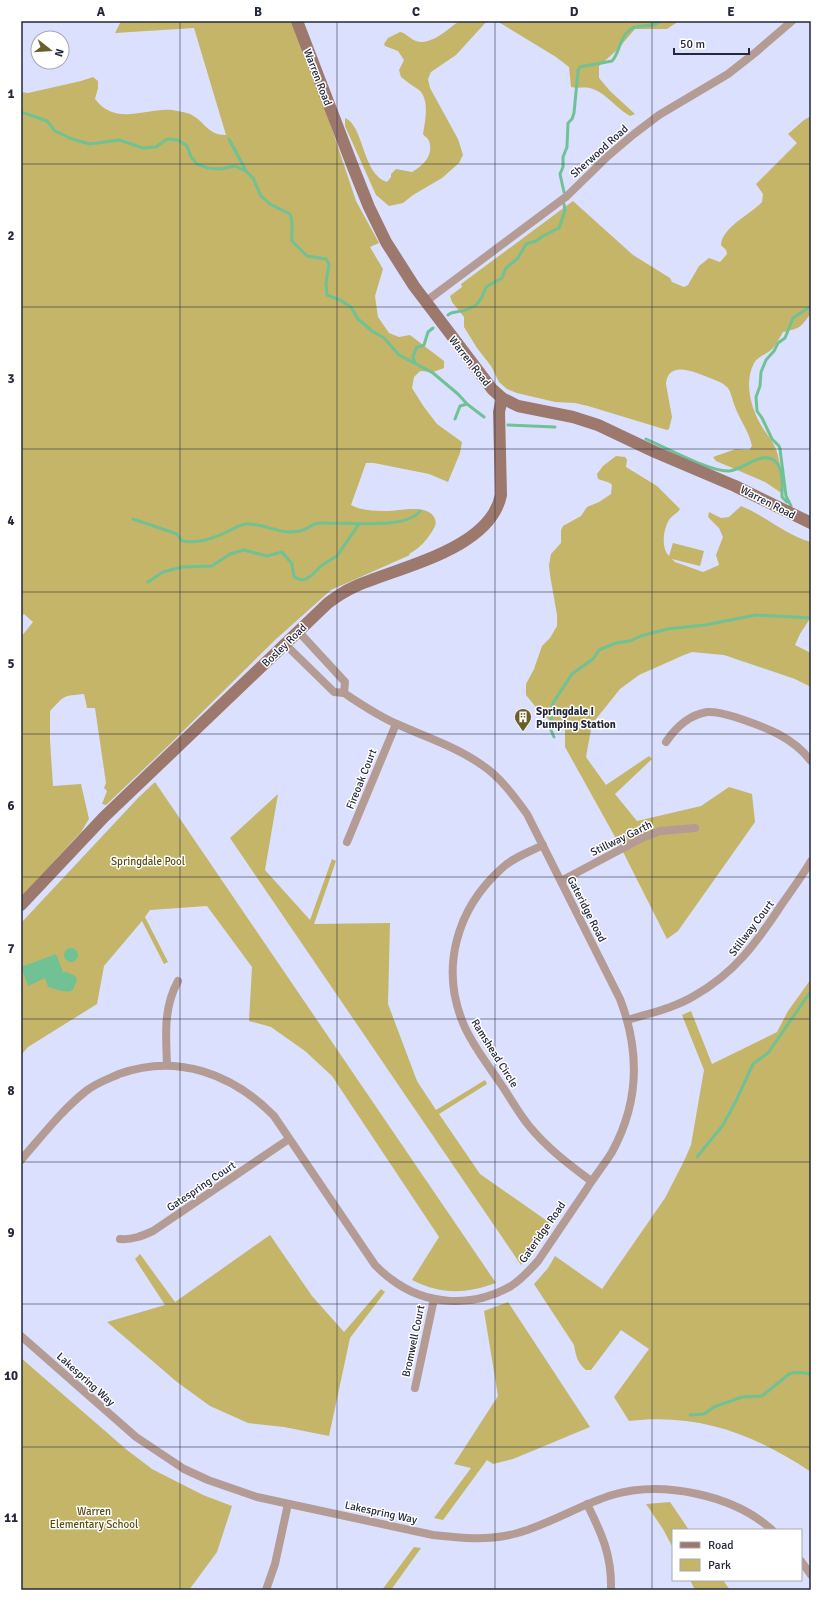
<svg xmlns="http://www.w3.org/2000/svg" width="832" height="1611" viewBox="0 0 832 1611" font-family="Signika,sans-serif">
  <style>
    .green { fill: #c4b569 }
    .water { fill: #70c294 }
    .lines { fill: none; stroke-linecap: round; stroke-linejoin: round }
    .stream { stroke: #70c294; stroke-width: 3 }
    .street { stroke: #b49b93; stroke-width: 8 }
    .secondary { stroke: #9c786d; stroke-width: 12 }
    .grid { fill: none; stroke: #25283b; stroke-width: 1; stroke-opacity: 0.55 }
    .labels { text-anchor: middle; stroke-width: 3; stroke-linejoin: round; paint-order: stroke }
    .street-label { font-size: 11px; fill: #25283b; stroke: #fff }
    .poi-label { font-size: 11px; font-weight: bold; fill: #25283b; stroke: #fff; text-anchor: start }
    .park-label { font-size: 11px; fill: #5a4e0d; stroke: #fff }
    .neatline { fill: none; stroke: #25283b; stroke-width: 1.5 }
    .grid-label { font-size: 13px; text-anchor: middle; font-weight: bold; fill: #25283b }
  </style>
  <rect width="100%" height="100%" fill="#dae0fe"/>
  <g class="green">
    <path d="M121,21h171l33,87 31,93 23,42 -9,4 13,22 -8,27 3,21 11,16 10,4 11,-2 34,26v7l-11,4 -12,-1 -2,1 -5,5 -2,11 12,19 13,17 25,18 -2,11 -12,29 -19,-8 -55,-11h-8l-15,42c9,5 22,6 33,6 13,1 44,-9 51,8 1,3 1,6 -1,9 -5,10 -15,21 -25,26l1,1 -79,35 -56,50 -107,106 -62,59 -4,-1 5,-13 -3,-3 2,-5 -11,-75h-8l-3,-14c-21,2 -19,1 -34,17v29l3,46 28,-2 8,35 -8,13 -60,65v-260l12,-15 -9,-8 -2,2 -1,-1v-523l7,1 53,-12 12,-4 5,4v7l-3,11c21,28 52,8 77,11 6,1 13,2 18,4 15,7 17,21 36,21l-32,-107 -79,5z"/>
    <path d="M459,21h28l-31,34 -25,17 -3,7 2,9 28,51 5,16 -4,8 -17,15 -29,17 -10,8 -14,3 -13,-11 -31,-69v-8c19,7 17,57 42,64l4,-5v-3l5,-5 16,3c11,-6 22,-17 17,-31 -1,-3 -4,-4 -6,-7 2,-11 7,-35 -4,-44 -6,-4 -12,-8 -18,-13l-2,-7 5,-10 -6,-9 -13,-5 -1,-2 4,-6 12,-6c6,1 10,7 16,9 15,5 32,-12 43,-20z"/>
    <path d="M497,21h182l-12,8h-32l-18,21 -18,16v12l11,13 25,23 -5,2c-13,-7 -23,-22 -37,-27 -7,-3 -15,0 -22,-2l-2,-20 -13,-10z"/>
    <path d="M811,116v197c-11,15 -10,15 -28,19 -3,5 -6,11 -10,16 -5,6 -15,8 -19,15 -11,21 -2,49 10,67 5,7 10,13 13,22 3,11 7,30 6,42l-18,-12 -49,-21 -3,-4 23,-8 13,1 3,-4c-3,-15 -13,-27 -18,-42 -2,-5 -3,-13 -7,-17 -5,-5 -15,-8 -22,-11 -13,-5 -37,-15 -39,8l6,33 -3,12 -2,1 -79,-24 -13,-3 -20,-1 -38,-9 -10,-4 -8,-7 -8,-16 -14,-18 -13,-21v-10l-12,-15 -2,-6 12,-9 -1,-3 112,-83 60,54 37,23 2,4 12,5 4,-2 11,-19 10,-8 11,4 7,-8 -1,-4 -5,-5c1,-18 30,-31 41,-43l1,-8 -7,-10 41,-41 -9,-9 16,-14z"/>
    <path d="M616,456l9,1 2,3 -1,7 31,19 23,23c-3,5 -8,6 -11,11 -6,10 -8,28 0,36l4,-13 31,8 -4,15 -28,-7 3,3 28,10 16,-7 -3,-10 7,-18 -4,-9 -11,-11 1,-5 12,6 8,-1 12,-11c25,10 44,29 70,36v75l-11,17 -5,11 16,8v34l-16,-8 -71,-24 -32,-3 -8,3 -45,20 -19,14 -28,35 -6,33 20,28 43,-29 3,3 -37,35 22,27 64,-15 28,-19 23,7 3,28 -77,109 -11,8 -48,-95 -54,-97v-17l-12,-6 -18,-18 -9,-11v-11l8,-15 8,-23 8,-8 7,-12v-11l-7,-40 -1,-10 2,-11 10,-11v-13l2,-4 18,-10 6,-9 12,-5 12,-8 1,-9 -2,-2 -12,-4 -1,-5 6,-8z"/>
    <path d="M155,782l341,501c-31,11 -54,12 -84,-3l27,-43 -107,-161 -27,-25 -34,-24 -22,-6 3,-54 -45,-61 -57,4 -5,7 23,45 -4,2 -22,-43 -38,45 -7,38 -69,43 -7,8v-132l117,-125z"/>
    <path d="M278,794l-13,76 45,50 22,-61 4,2 -22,63 76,-1 -2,81 29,77 19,29 49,-30 2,4 -48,30 41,60 70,49 -29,42 -291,-427z"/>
    <path d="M811,979v493c-57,-38 -112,-59 -182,-51l-15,-24 35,-48 -28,-19 -30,40h-5c-9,-7 -10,-15 -12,-25l-40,-61 14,-16 7,-12 47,33 63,-91 19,-37 7,-16 13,-75 -22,-55 9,-4 21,53 65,-32 11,-21z"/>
    <path d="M270,1235l42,61 32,36 37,-43 4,3 -35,46 -21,98 -45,-9 -36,-4 -38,-17 -33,-24 -70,-60 58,-17 -30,-46 5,-5 35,48z"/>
    <path d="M508,1302l82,125 -77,32 -20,5 -6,-4 -44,60 -9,-2 37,-50 -17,-4 44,-68 -14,-85z"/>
    <path d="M21,1358l106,92 25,19 51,26 29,11 -15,46 -28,38h-168z"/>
    <path d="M670,1502l19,28h-16v18l-10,-19 -17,-25z"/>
    <path d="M414,1547l7,1 -30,42h-9z"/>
    <path d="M690,1580h33l7,10h-35z"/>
  </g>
  <g class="water">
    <circle cx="71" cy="955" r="7"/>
    <path d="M56,954l7,18h4l8,4 2,4 -4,10c-7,4 -17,-1 -25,-3l-3,-9 -17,8 -7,-19z"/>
  </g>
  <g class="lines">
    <g class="stream">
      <path d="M21,112l26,9 8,10 17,8 18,5 29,-4 24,8 13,-1 11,-8 11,1 9,6 4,11 6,7 11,4 13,1 14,-3 11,5 7,7 8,18 9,8 20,10c4,9 1,17 2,27l15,15 19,3 3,5 -3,19 1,12 13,5 11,7 7,12 14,12 12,7 15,17 34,18 25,21 9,10 17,13"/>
      <path d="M229,139l17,32"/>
      <path d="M564,192l-4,-18 3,-7v-10l4,-10 1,-24 4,-4 2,-6 4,-42 2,-4 32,-6c8,-8 7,-24 19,-32 9,-6 21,0 29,-8"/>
      <path d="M448,315c3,-3 4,-2 8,-3 20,-3 24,-8 30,-25l16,-9 4,-10 12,-10 8,-14 10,-3 7,-5 16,-8 6,-17 -1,-7"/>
      <path d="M415,363l-2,-6 3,-9 8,-3 4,-13 5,-4"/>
      <path d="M455,419l5,-13 7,-2"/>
      <path d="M508,425l47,2"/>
      <path d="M646,439c18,8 65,33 83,32 14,-1 33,-21 46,-10 9,8 7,24 7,36l5,5"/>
      <path d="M791,506l-5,-10 -6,-47 -1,-3 -7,-7 -10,-21 -5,-7 -1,-14 4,-11 1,-14 5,-12 8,-9 4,-8 7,-5 8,-20 18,-12"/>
      <path d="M133,519l44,15 5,7c17,3 32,-3 47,-10 5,-3 11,-6 17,-7 15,-1 28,7 42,8 5,0 10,0 15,-2 6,-2 10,-7 17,-7 21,-1 88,7 100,-12"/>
      <path d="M148,582l15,-10 19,-5 30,-1 18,-12 14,-4 23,6 15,-4 10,12 2,13 7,3 5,-1 6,-4 10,-10 15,-9 22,-32"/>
      <path d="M554,737l-4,-9 3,-25 19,-29 21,-15 6,-9 17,-7 14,-2 11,-5 26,-7 38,-4 51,-10 55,3"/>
      <path d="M697,1157l26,-32 13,-24 17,-37 15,-11 43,-62"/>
      <path d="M690,1415l14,-1 10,-7 28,-10 20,-1 27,-22c8,-3 14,-1 22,0"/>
    </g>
    <g class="street">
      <path d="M425,302l142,-106 41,-40 26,-22 25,-19 69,-41 28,-22 36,-31"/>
      <path d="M285,644l49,48 10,1 1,-11 -47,-51"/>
      <path d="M666,742c10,-15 23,-27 41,-30 11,-1 21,3 31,6 27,9 55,19 73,43"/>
      <path d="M347,842l49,-118"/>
      <path d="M543,845c-14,7 -31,13 -42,24 -44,40 -61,98 -38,154 8,20 23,39 35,57 11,15 20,33 32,47 18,22 40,38 61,54"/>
      <path d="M561,881l81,-43 18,-7 35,-3"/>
      <path d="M628,1020c22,-7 46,-12 66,-24 41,-23 63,-54 88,-92 10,-14 20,-28 29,-43"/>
      <path d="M167,1065c-1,-29 -4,-57 11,-84"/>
      <path d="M21,1160c21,-24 41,-50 65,-69 10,-8 22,-12 33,-17 58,-21 114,0 155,42l101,149c5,5 10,10 16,14 35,27 82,29 120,7 11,-7 19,-16 27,-25 16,-24 32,-47 48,-71 8,-13 18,-25 26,-38 27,-49 28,-101 8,-153l-93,-185c-13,-18 -27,-37 -45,-49 -27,-19 -57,-28 -85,-41 -19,-8 -36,-20 -53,-31"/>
      <path d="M120,1239c12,1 22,-3 33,-8l136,-92"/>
      <path d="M21,1336l115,101 48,32 24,11 49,17 176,38c27,3 54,6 81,-1 35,-9 65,-29 98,-39 50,-15 122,0 160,35"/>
      <path d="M415,1388l19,-89"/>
      <path d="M587,1504c15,30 25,52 24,86"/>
      <path d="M801,1561l10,14"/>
      <path d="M266,1590l9,-26 13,-60"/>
    </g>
    <g class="secondary">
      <path d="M297,21l56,146 16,40 17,35 28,44 78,103 10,9 16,8 55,11 25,8 57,27 80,34 76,37"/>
      <path d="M21,905l83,-88 224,-214c8,-6 17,-12 26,-16 44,-20 136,-37 147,-92l-2,-83 3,-14"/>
    </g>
  </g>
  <path class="grid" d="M180,21v1569M337,21v1569M495,21v1569M652,21v1569M21,164h790M21,307h790M21,449h790M21,592h790M21,734h790M21,877h790M21,1019h790M21,1162h790M21,1304h790M21,1447h790"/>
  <defs>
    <symbol id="building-pin" viewBox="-11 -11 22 30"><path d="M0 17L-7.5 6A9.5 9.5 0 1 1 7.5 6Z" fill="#695f2b" stroke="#fff"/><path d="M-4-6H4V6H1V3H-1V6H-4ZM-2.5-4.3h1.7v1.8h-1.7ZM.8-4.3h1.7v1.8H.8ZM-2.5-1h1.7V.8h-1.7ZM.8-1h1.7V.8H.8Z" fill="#fff"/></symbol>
  </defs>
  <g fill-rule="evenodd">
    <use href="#building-pin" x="513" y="707" width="20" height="27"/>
  </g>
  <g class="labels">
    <g class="street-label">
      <text transform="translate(318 77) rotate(69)" y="4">Warren Road</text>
      <text transform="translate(599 151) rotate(-42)" y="4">Sherwood Road</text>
      <text transform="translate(470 361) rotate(52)" y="4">Warren Road</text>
      <text transform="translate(768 502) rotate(27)" y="4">Warren Road</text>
      <text transform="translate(284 645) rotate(-44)" y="4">Bosley Road</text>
      <text transform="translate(361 779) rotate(-68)" y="4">Fireoak Court</text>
      <text transform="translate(621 838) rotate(-26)" y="4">Stillway Garth</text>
      <text transform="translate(587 909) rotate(63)" y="4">Gateridge Road</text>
      <text transform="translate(751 928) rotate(-53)" y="4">Stillway Court</text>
      <text transform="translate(495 1053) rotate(58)" y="4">Ramshead Circle</text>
      <text transform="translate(201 1186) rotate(-34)" y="4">Gatespring Court</text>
      <text transform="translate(542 1232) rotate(-55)" y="4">Gateridge Road</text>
      <text transform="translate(413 1341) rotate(-78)" y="4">Bromwell Court</text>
      <text transform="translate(86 1379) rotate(42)" y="4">Lakespring Way</text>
      <text transform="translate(381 1512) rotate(12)" y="4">Lakespring Way</text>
    </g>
    <g class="poi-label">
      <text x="536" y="715">Springdale I<tspan x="536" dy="13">Pumping Station</tspan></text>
    </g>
    <g class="park-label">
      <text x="148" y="865">Springdale Pool</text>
      <text x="94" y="1515">Warren<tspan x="94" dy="13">Elementary School</tspan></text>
    </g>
  </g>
  <rect width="832" height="1611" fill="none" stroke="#ffffff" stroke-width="44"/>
  <rect x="672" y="1529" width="130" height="52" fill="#ffffff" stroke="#a8a9b1"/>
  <rect x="680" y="1542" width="20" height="6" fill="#9c786d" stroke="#a8a9b1"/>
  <text x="708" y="1549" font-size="12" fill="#25283b">Road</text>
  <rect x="680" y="1559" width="20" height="12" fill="#c4b569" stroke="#a8a9b1"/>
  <text x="708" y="1569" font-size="12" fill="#25283b">Park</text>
  <g transform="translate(50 50) rotate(107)"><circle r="19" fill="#ffffff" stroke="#a8a9b1"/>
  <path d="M0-3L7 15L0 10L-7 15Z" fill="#695f2b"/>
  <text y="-6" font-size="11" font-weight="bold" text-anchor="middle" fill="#25283b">N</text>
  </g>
  <path d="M674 48v6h75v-6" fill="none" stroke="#25283b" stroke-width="2"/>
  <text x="680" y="48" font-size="12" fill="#25283b" stroke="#ffffff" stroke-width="3" paint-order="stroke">50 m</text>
  <rect x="22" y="22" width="788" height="1567" class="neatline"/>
  <g class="grid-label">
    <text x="101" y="16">A</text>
    <text x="258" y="16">B</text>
    <text x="416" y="16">C</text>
    <text x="574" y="16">D</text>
    <text x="731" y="16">E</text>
    <text x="11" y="98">1</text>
    <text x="11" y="240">2</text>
    <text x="11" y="383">3</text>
    <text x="11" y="525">4</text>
    <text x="11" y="668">5</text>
    <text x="11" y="810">6</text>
    <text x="11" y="953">7</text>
    <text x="11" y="1095">8</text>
    <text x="11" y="1237">9</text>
    <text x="11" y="1380">10</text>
    <text x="11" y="1522">11</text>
  </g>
</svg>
